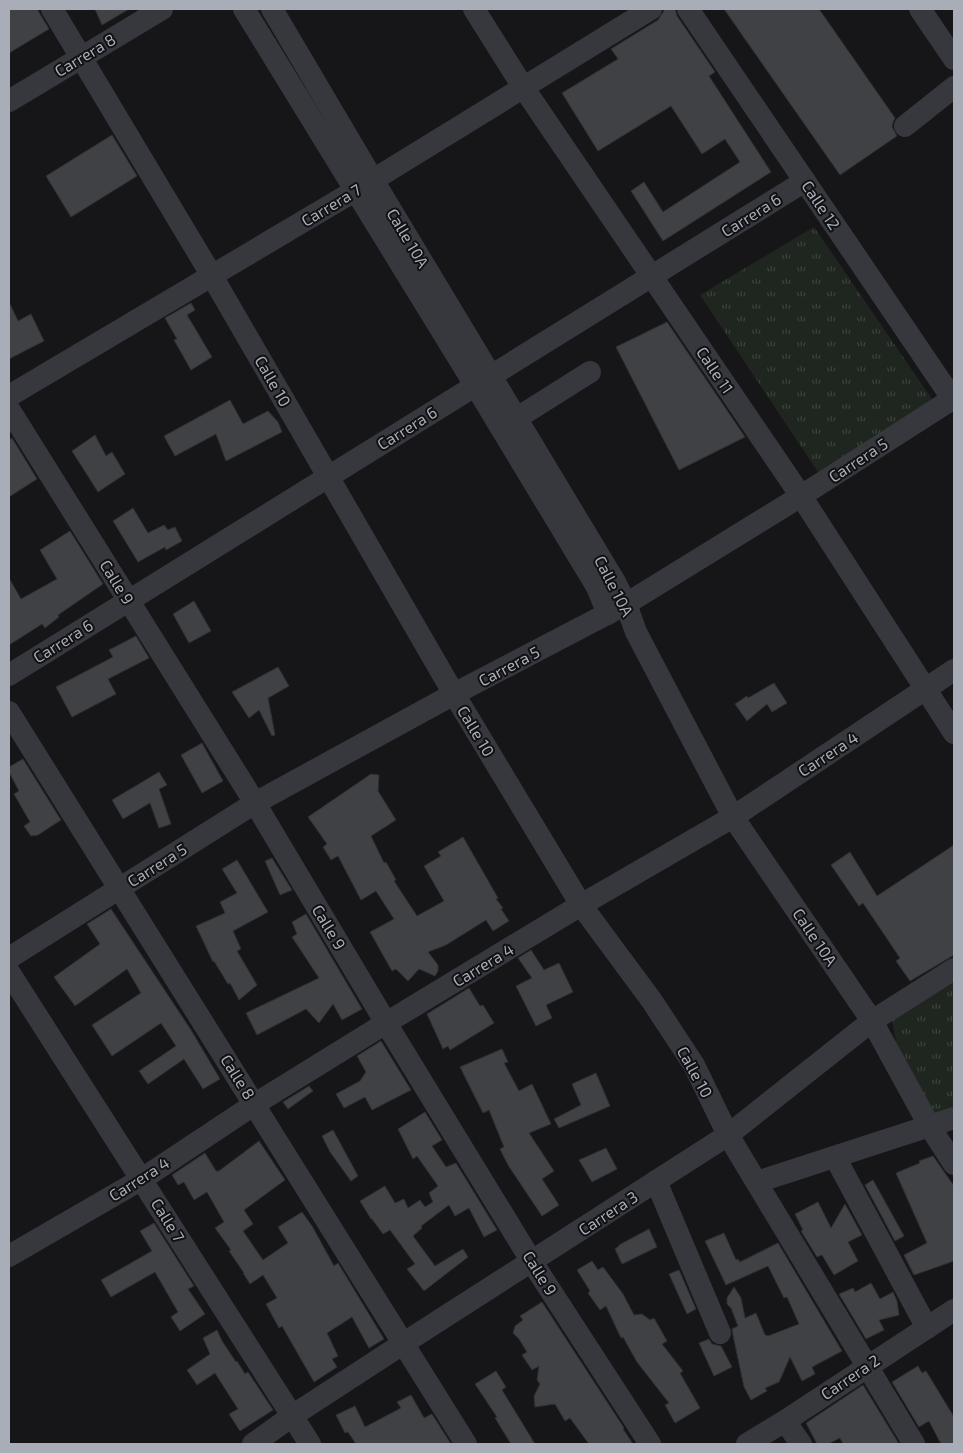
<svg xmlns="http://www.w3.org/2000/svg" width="963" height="1453" viewBox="0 0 963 1453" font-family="'Exo 2',sans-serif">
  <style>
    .park { fill: url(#park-tufts) }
    .building { fill: #404145; stroke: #303034 }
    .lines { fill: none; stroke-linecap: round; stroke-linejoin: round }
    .minor { stroke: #37383d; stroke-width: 22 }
    .labels { text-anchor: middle; stroke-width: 4; stroke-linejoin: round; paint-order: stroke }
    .street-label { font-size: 16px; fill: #a8adb8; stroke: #111113 }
  </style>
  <defs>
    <pattern id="park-tufts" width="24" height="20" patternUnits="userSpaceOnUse" patternTransform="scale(1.25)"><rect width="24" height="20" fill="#1e261f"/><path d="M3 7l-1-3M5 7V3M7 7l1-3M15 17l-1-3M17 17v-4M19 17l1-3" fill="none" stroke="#3c433d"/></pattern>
  </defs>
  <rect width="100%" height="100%" fill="#161618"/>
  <g class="park">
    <path d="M814,227l122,178 -112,76 -124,-186z"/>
    <path d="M954,974v140l-23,8 -33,-72 -7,-33z"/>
  </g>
  <g class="building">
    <path d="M9,9h28l12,20 -40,24z"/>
    <path d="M95,9h34l-27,16z"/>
    <path d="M665,9h10l2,7 38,56 -6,4 62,96 -108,69 -32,-50 13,-9 19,30 77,-50 -15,-23 -23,15 -31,-48 -73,45 -36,-58 56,-34 -7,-10 47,-29z"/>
    <path d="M724,9h95l76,109 -2,4 -1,5 5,9 -57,39z"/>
    <path d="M112,135l25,41 -66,41 -25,-41z"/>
    <path d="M9,302l9,19 13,-7 13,27 -35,18z"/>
    <path d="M191,303l4,7 -8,5 25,42 -21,13 -17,-30 3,-1 -12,-21z"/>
    <path d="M667,322l78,115 -66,33 -63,-123z"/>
    <path d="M230,400l13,24 25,-13 10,11 4,10 -56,29 -10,-27 -41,22 -11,-20z"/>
    <path d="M95,435l11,21 6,-4 13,22 -27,18 -26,-41z"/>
    <path d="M12,438l25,41 -28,18v-57z"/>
    <path d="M133,508l15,25 16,-8 4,5 7,-3 7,14 -16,9 -1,-3 -27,15 -25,-41z"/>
    <path d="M70,531l33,53 -45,31 1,2 -14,11 -3,-4 -33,21v-67l12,21 36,-20 -17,-29z"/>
    <path d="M194,601l17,30 -22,12 -16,-29z"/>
    <path d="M136,636l13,22 -41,21 8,15 -44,23 -16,-30 57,-30 -4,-7z"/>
    <path d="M278,667l11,19 -21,12 7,37 -3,1 -13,-26 -10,8 -17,-26z"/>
    <path d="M774,683l13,20 -15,9 -5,-8 -20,17 -12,-17 12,-8 1,2z"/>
    <path d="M202,743l21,38 -21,12 -21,-38z"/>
    <path d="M23,759l38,61 -23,15 -7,1 -7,-10 6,-4 -16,-28 5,-3 -10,-19v-5z"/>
    <path d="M159,772l8,13 -8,4 12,35 -12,4 -9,-25 -27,16 -11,-19z"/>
    <path d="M371,774l8,1 -1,16 18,29 -25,16 13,27 2,-1 10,18 -2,1 23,35 27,-15 -20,-35 17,-10 -3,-4 25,-15 35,61 -2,1 7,9 -2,1 8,12 -16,10 -7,-11 -40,25 -18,7 10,13v6l-3,5 -16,-7 -11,12 -12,-12 -4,2 -22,-39 24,-13 -18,-28 -15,9 -23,-44 -7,4 -8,-13 4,-3 -19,-27z"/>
    <path d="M954,845v110l-44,26 -14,-20 4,-3 -37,-55 -4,3 -28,-41 19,-13 27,44z"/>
    <path d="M272,858l20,32 -12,5 -15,-34z"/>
    <path d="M237,860l31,52 -35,19 8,18 -4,2 20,34 -18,15 -9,-17 -2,1 -14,-23 -1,1 -17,-36 29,-13 -5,-11 17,-9 -15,-24z"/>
    <path d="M111,909l80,121 29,49 -17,10 -19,-30 -36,25 -9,-13 37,-25 -15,-23 -49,33 -20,-31 49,-32 -14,-24 -52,37 -21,-29 46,-33 -13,-20z"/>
    <path d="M306,914l56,95 -20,11 -9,-16 -14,19 -13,-14 -49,26 -11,-22 73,-35 -27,-41 5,-3 -5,-12z"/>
    <path d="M531,950l13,20 15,-7 14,29 -27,13 6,13 -16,8 -20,-40 16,-8 -14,-20z"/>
    <path d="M469,988l11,18 3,-1 11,18 -44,27 -2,-4 -5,3 -16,-35z"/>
    <path d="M381,1041l30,49 -39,20 -7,-13 -21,11 -8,-14 24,-13 6,-9 -9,-16z"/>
    <path d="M502,1049l6,13 -4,1 15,28 13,-7 19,40 -22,9 25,38 -12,8 17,26 -17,11 -34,-51 -8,-16 4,-2 -15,-37 -6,3 -23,-46z"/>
    <path d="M596,1073l14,33 -51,22 -5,-9 27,-14 -9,-21z"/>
    <path d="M309,1086l4,5 -25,18 -5,-7z"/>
    <path d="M425,1112l17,28 -10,6 14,21 10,-4 41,67 -13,7 -15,-29 -14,8 -6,-11 -28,21 1,2 -9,8 22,30 28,-17 5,8 -44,34 -17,-22 8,-5 -25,-34 -7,4 -11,-15h-1l-11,-18 25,-15 10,17 9,-4 4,9 12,-8 5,7 8,-5 -4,-9 9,-7 -21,-30 -4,3 -15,-30z"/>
    <path d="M333,1130l25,46 -7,5 -21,-29 -8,-16z"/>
    <path d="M259,1141l26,39 -41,30 9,14 -10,7 20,29 25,-17 -10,-16 24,-15 10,14 22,40 4,-3 46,76 -15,9 -17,-31 -25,16 11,23 -6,3 5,8 -23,15 -32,-56 -3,2 -13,-24 11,-6 -14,-23 -13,9 -7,-11h1l-15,-22 2,-1 -16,-22 9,-6 -17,-30 -13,8 -10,-18 -6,3 -6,-10 33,-22 11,18h3z"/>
    <path d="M606,1148l11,21 -25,13 -13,-22z"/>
    <path d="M933,1156l21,30v75l-40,14 -10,-20 23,-12 -31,-70 24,-10 -1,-2z"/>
    <path d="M873,1180l31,56 -9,5 -30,-56z"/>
    <path d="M818,1202l13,26 14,-24 17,31 -14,7 10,19 -24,14 -12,-20 -5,2 -16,-26 2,-1 -8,-16z"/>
    <path d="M154,1223l40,63 -6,3 17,25 -25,17 -9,-14 7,-5 -23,-40 -44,25 -10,-17 51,-29 -12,-20z"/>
    <path d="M649,1229l8,18 -35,17 -7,-15 4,-3v-1z"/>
    <path d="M724,1233l12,27 2,-1 2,3 38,-19 64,108 -30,16 3,7 -13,7 -12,-24 -11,25 -14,6 2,3 -16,9 -7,-13 -11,-52 -1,-6 6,-3 -7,-18 -4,-4v-6l7,-11 7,11 4,20 11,-5 9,22 3,1 31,-12 -12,-27 -3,1 -16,-32 -42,19 -21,-44z"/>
    <path d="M592,1261l6,9 5,-3 20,27 11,21 8,-1 8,6 4,-2 13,23 -5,3 21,27 -3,2 20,35 -25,15 -10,-18 4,-2 -32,-41 -14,-25 -2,1 -15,-32 -6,4 -12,-17 2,-2 -13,-21z"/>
    <path d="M679,1270l17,39 -9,5 -18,-40z"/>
    <path d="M871,1283l9,16 13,-7 4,9 2,14 -20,5 5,10 -18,9 -27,-45 14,-6 2,4z"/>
    <path d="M542,1302l82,126 -1,1 10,15h-44l-19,-26 -5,3 -10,-17 -20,3 -1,-11 6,-12 -3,-4 2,-14 -7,4 -10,-15 5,-3 -8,-13 -6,-6 2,-7 8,-6 -3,-4z"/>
    <path d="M217,1330l5,11 14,21 1,-1 8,13 3,-2 25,38 -33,21 -11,-17 9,-5 -23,-36 -18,12 -10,-15 23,-16 -7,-16z"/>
    <path d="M709,1339l3,5 9,2 11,21 -18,9 -15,-33z"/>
    <path d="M918,1366l4,7 4,-2 28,46v27h-13l-12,-23 -10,6 -27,-45z"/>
    <path d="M496,1371l10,16 -4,3 33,54h-24l-16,-26 2,-1 -22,-33z"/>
    <path d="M863,1385l36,59h-56l-3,-6 -12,6h-11l-11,-21z"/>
    <path d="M411,1395l13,23 8,-4 19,30h-95l-8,-12 -3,1 -9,-18 19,-9 10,21 36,-19 -4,-6z"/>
  </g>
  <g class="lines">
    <g class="minor">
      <path d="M52,9l160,267 242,418 127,211 71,96 42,64 34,70 186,309"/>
      <path d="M244,9l231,376 122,202 11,27"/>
      <path d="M272,9l101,171 242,402 11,22 10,28 97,185 139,204 58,106 24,37"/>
      <path d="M474,9l49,78 278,409 153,237"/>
      <path d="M688,9l266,392"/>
      <path d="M920,9l34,50"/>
      <path d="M9,101l153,-92"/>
      <path d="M905,126l49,-39"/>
      <path d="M9,396l364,-216 278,-171"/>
      <path d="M9,409l246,394 131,220 146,239 118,182"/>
      <path d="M517,418l73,-46"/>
      <path d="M9,675l796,-494"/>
      <path d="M9,712l457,732"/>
      <path d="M9,958l246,-155 199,-109 172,-90 175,-108 153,-98"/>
      <path d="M9,972l301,472"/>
      <path d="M835,1157l92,171"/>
      <path d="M656,1181l64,152"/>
      <path d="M757,1182l197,-64"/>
      <path d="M9,1256l133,-77 113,-75 131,-81 195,-118 152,-88 221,-147"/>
      <path d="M785,1421l16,23"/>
      <path d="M253,1444l39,-28 112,-73 324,-208 144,-114 82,-52"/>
      <path d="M747,1444l38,-23 169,-111"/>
    </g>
  </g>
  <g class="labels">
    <g class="street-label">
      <text transform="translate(85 55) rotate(-31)" y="6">Carrera 8</text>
      <text transform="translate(331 205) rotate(-31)" y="6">Carrera 7</text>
      <text transform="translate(821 205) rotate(56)" y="6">Calle 12</text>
      <text transform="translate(751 215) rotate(-32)" y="6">Carrera 6</text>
      <text transform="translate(408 238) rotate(59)" y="6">Calle 10A</text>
      <text transform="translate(715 370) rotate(56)" y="6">Calle 11</text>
      <text transform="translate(273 381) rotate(60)" y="6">Calle 10</text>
      <text transform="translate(407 428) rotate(-32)" y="6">Carrera 6</text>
      <text transform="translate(858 460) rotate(-33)" y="6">Carrera 5</text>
      <text transform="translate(117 582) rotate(58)" y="6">Calle 9</text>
      <text transform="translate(614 586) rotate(63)" y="6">Calle 10A</text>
      <text transform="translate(63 641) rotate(-32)" y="6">Carrera 6</text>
      <text transform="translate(509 666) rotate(-28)" y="6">Carrera 5</text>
      <text transform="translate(476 731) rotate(59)" y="6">Calle 10</text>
      <text transform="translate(828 754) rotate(-33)" y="6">Carrera 4</text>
      <text transform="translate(157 865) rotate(-32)" y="6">Carrera 5</text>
      <text transform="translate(329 927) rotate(59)" y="6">Calle 9</text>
      <text transform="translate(815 937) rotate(56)" y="6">Calle 10A</text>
      <text transform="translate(483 965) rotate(-31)" y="6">Carrera 4</text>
      <text transform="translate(695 1072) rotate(61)" y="6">Calle 10</text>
      <text transform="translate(238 1077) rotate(58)" y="6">Calle 8</text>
      <text transform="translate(139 1179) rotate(-32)" y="6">Carrera 4</text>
      <text transform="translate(608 1213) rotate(-33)" y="6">Carrera 3</text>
      <text transform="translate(168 1220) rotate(58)" y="6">Calle 7</text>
      <text transform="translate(540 1273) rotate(58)" y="6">Calle 9</text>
      <text transform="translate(850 1377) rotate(-34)" y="6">Carrera 2</text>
    </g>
  </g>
  <rect width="963" height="1453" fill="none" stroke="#a8adb8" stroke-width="20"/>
</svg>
